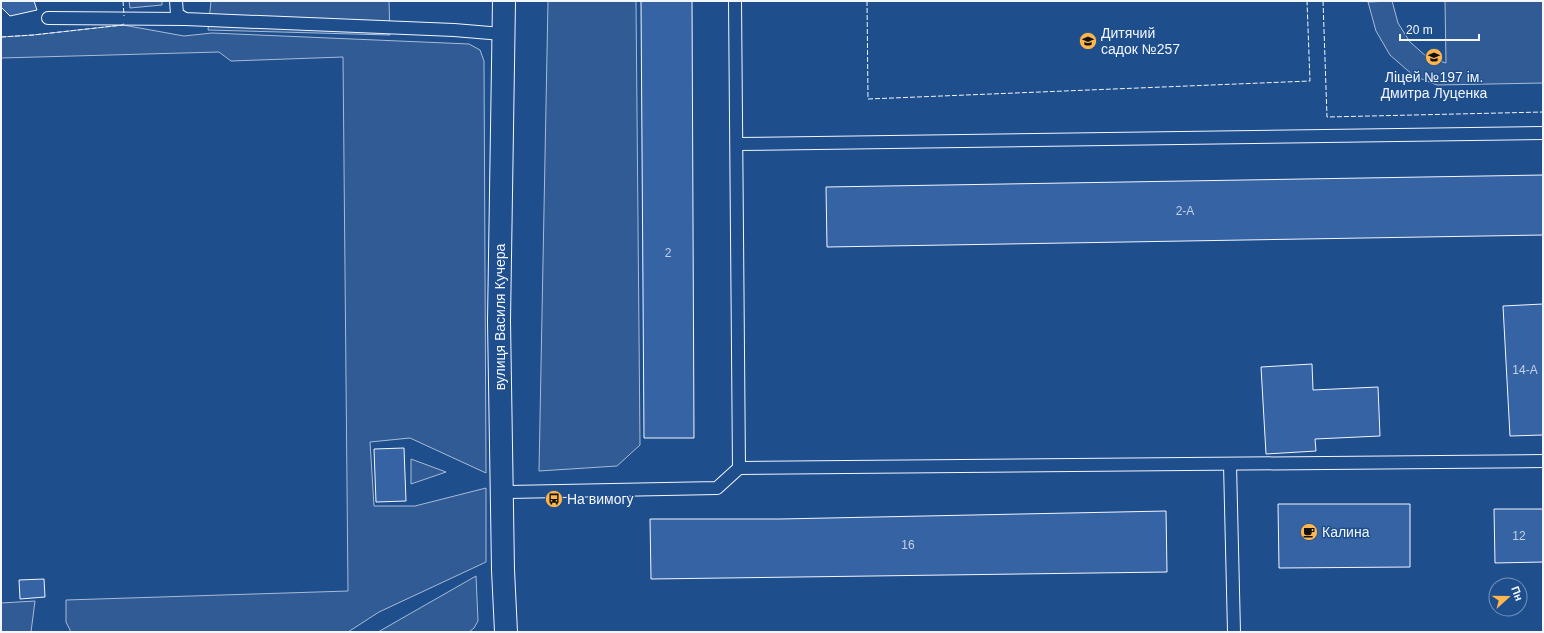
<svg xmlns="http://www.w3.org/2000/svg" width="1544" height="633" viewBox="0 0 1544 633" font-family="Arial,sans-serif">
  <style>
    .built { fill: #305b95; stroke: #a8bbd7 }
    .building { fill: #3563a3; stroke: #f2f6ff }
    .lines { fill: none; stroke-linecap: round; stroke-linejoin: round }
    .service-casing { stroke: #f2f6ff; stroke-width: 14 }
    .tertiary-casing { stroke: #f2f6ff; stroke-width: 24 }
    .service { stroke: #1f4e8c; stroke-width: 12 }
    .tertiary { stroke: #1f4e8c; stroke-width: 22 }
    .fence { stroke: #f2f6ff; stroke-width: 1; stroke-dasharray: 5 2; stroke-linecap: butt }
    .labels { text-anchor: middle; stroke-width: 3; stroke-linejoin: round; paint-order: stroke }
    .number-label { font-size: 12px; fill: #c3d1e8 }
    .poi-label { font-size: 14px; fill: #f2f6ff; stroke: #1f4e8c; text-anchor: start }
    .street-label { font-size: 14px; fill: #f2f6ff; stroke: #1f4e8c }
  </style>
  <rect width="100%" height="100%" fill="#1f4e8c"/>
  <g class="built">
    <path d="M129,1h33v4l-32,3z"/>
    <path d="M211,1h178l1,34 -182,-5z"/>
    <path d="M548,1h88l4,444 -23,21 -78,5z"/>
    <path d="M1392,1l6,22 12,19 17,15 19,6 -1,-62h98v82l-106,2 -23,-9 -24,-21 -14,-24 -8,-29z"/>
    <path d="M123,25l61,11 28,-3 257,11 11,6 4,11 2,412 -76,-35 -40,4 4,64h41l71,-18v74l-107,50 -31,20h-277l-5,-10v-22l282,-9 -5,-534 -112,4 -12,-9 -218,6v-21l32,-2z"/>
    <path d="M411,459l35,13 -35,12z"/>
    <path d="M476,576l2,45 -4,7 -5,4h-91z"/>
    <path d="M35,601l-4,31h-30v-29z"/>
  </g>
  <g class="building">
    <path d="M1,1h33l3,9 -27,6 -9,-9z"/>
    <path d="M641,1h51l2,437h-50z"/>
    <path d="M1543,175v60l-716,12 -1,-60z"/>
    <path d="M1543,304v131l-33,1 -7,-130z"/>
    <path d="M1312,364l1,26 65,-3 2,49 -65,3 1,12 -50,3 -5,-87z"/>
    <path d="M404,448l2,53 -30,1 -2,-53z"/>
    <path d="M1278,504h132v63l-131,1z"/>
    <path d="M1494,509h49v53l-48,1z"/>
    <path d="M1166,511l1,61 -516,7 -1,-60h130z"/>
    <path d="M44,579l1,18 -25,2 -1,-19z"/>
  </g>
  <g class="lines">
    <defs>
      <g id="service">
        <path d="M176,1l1,13 8,5 269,11 48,4"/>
        <path d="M735,1l4,467"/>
        <path d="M48,18l137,1"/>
        <path d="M737,144l806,-11"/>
        <path d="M1230,464l4,168"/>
        <path d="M502,492l215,-4 22,-20 804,-7"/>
      </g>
      <path id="tertiary" d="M504,1l-5,320 4,249 3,62"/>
    </defs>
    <use href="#service" class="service-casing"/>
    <use href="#tertiary" class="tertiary-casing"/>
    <use href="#service" class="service"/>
    <use href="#tertiary" class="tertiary"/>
    <g class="fence">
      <path d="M123,1l1,15"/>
      <path d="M867,1l1,98 442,-18 -3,-80"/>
      <path d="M1323,1l4,116 216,-5"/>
      <path d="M1,37l32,-2 90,-10 1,-3"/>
    </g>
  </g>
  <defs>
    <symbol id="school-disc" viewBox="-11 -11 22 22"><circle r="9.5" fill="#ffb74d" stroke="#1f4e8c"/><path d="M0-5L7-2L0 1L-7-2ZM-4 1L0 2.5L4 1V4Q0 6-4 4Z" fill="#111"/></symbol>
    <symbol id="bus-disc" viewBox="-11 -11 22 22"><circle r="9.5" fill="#ffb74d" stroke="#1f4e8c"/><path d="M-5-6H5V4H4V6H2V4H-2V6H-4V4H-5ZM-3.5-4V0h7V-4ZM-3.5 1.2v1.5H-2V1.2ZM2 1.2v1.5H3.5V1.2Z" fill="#111"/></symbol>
    <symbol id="cafe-disc" viewBox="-11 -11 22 22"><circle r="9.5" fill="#ffb74d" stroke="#1f4e8c"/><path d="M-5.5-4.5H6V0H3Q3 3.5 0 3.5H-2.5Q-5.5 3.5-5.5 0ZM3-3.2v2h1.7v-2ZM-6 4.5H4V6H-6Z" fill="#111"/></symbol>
  </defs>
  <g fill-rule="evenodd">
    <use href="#school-disc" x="1078" y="31" width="20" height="20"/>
    <use href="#school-disc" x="1424" y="47" width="20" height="20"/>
    <use href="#bus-disc" x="544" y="489" width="20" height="20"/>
    <use href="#cafe-disc" x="1299" y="522" width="20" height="20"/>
  </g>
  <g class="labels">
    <g class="number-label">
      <text x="1185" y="215">2-А</text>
      <text x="668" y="257">2</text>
      <text x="1525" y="374">14-А</text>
      <text x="1519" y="540">12</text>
      <text x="908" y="549">16</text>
    </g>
    <g class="poi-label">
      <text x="1101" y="38">Дитячий<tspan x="1101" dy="16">садок №257</tspan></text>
      <text x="1434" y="82" text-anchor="middle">Ліцей №197 ім.<tspan x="1434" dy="16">Дмитра Луценка</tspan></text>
      <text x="567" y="504">На вимогу</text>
      <text x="1322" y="537">Калина</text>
    </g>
    <g class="street-label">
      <text transform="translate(500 317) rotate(-90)" y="5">вулиця Василя Кучера</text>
    </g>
  </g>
  <rect width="1544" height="633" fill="none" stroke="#f2f6ff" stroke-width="4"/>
  <g transform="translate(1508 597) rotate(69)"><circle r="19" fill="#1f4e8c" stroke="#7391ba"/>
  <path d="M0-3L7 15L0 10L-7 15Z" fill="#ffb74d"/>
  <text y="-6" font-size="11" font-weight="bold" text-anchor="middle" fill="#f2f6ff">Пн</text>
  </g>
  <path d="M1400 34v6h79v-6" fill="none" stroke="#f2f6ff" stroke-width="2"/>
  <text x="1406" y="34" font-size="12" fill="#f2f6ff" stroke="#1f4e8c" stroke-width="3" paint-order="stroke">20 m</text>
</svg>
